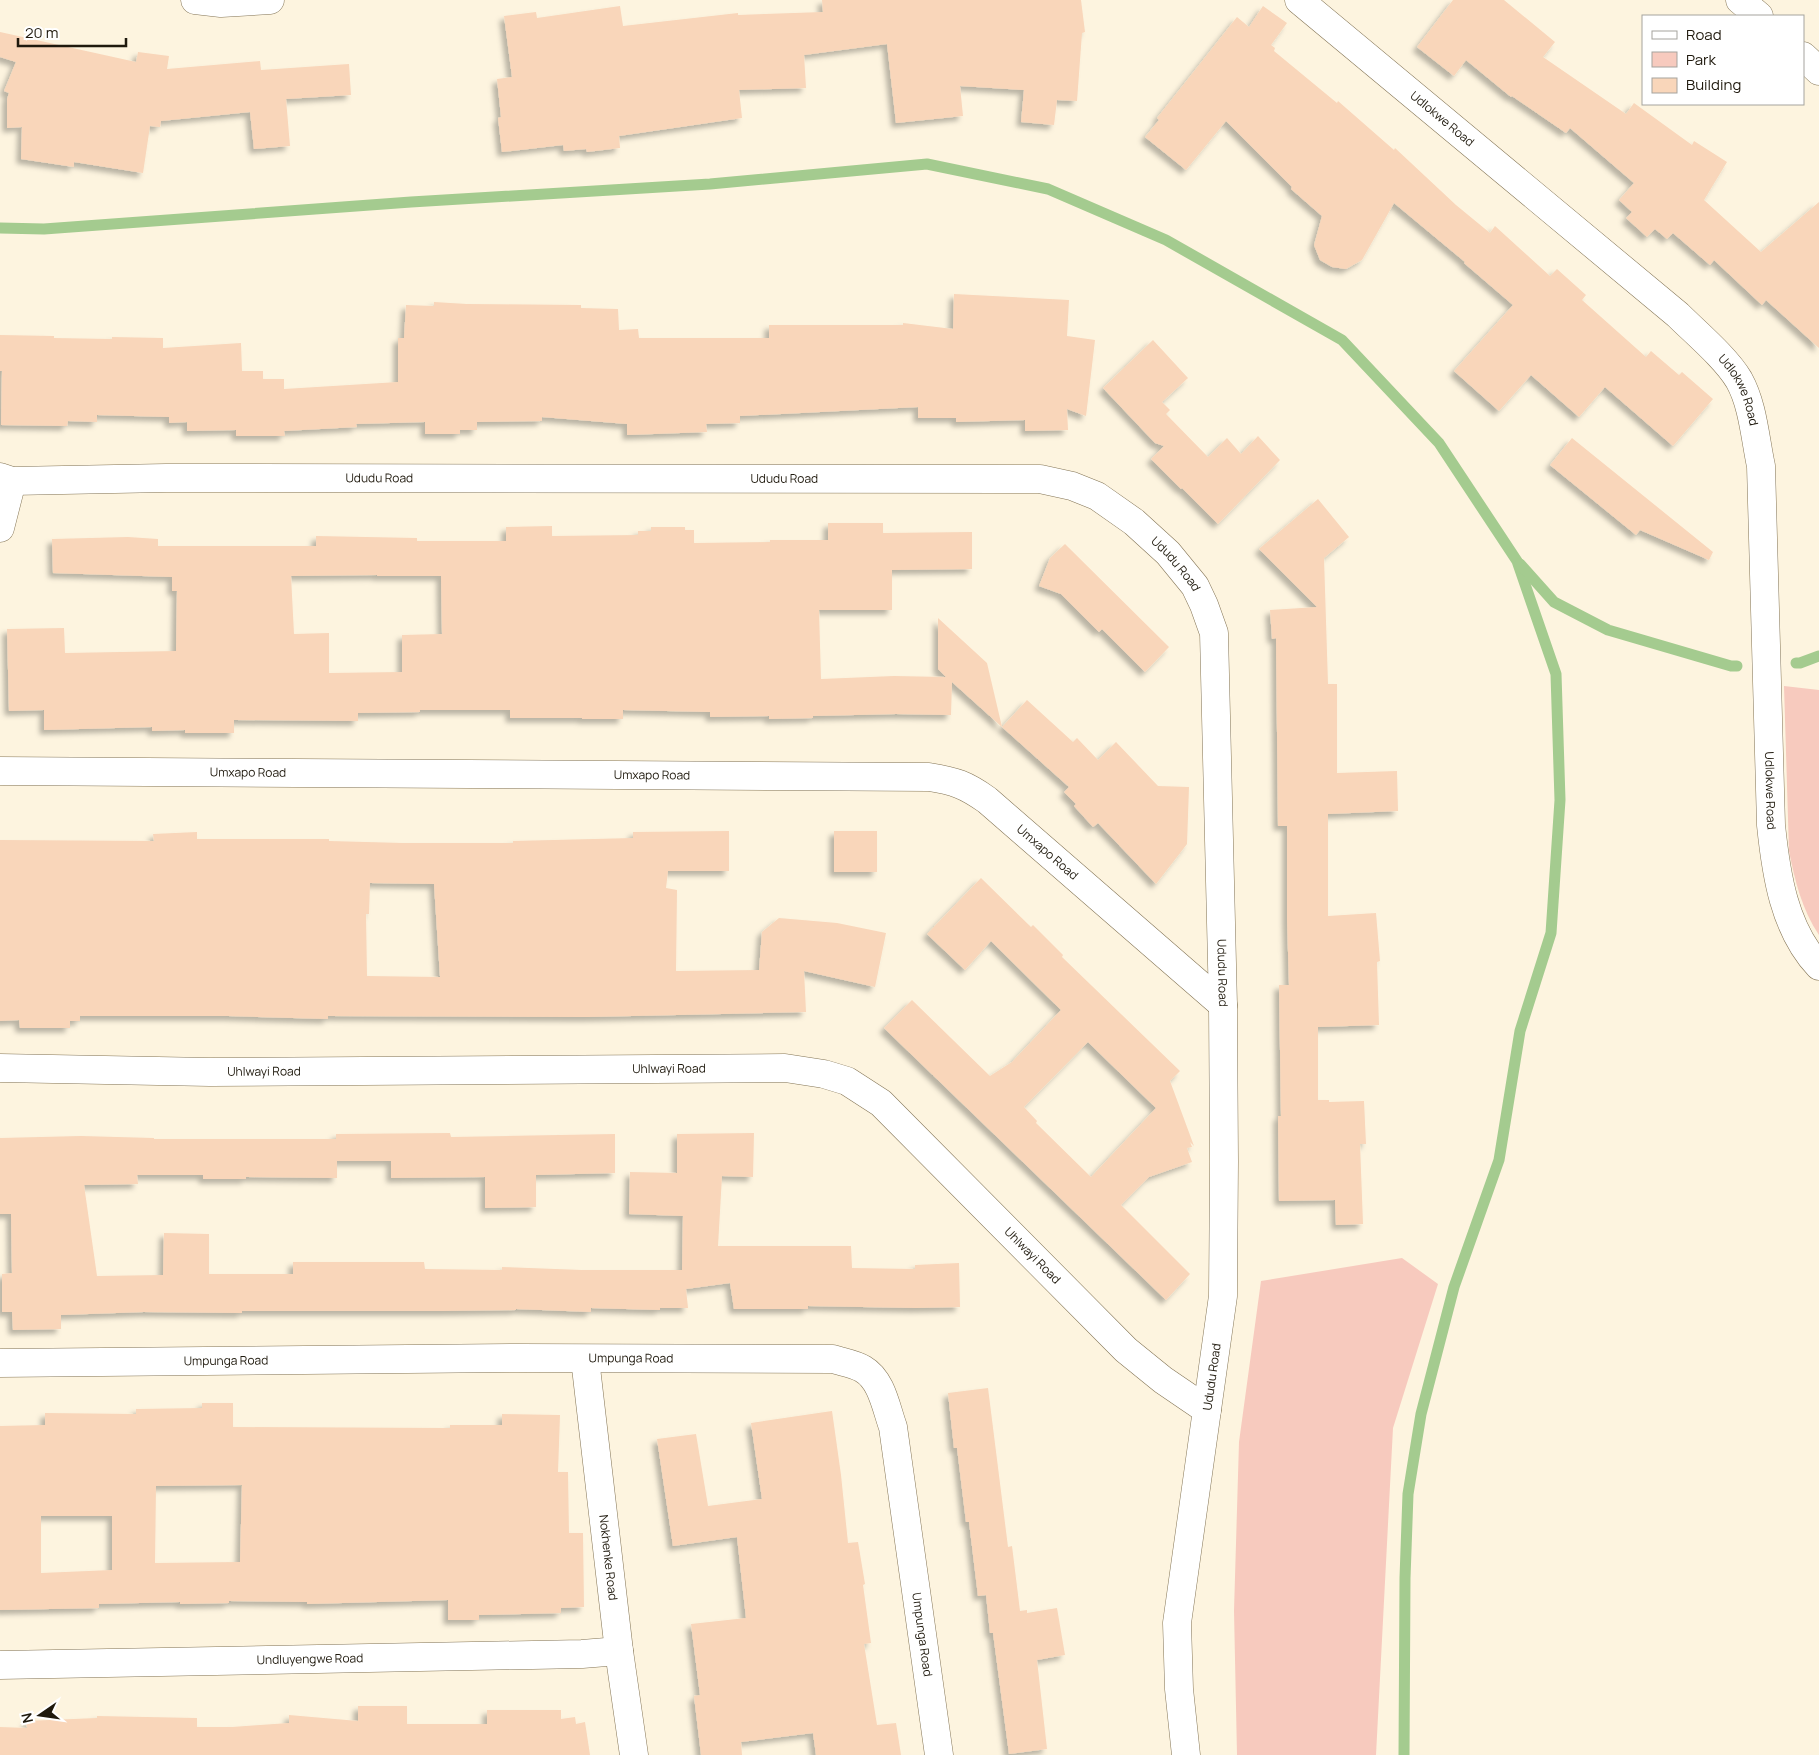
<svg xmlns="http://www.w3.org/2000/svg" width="1819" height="1755" viewBox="0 0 1819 1755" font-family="Manrope,sans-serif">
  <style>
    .green { fill: #f7cabe }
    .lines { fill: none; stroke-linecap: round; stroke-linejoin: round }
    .stream { stroke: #a4cb8f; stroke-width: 11 }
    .building { fill: #f9d6ba; fill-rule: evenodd; filter: url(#shadow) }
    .street-casing { stroke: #847556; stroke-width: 29 }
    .secondary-casing { stroke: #847556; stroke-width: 29 }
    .street { stroke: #fff; stroke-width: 28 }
    .secondary { stroke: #fff; stroke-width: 28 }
    .labels { text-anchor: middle; stroke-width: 4; stroke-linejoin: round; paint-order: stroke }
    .street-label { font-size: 12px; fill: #1f190d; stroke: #fff }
  </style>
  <defs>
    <filter id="shadow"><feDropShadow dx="-4.5" dy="4.5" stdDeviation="2.5" flood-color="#0004"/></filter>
  </defs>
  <rect width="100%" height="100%" fill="#fdf4df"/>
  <g class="green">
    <path d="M1784,686l35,4v245c-17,-25 -24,-54 -30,-84z"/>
    <path d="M1402,1258l36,26 -45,144 -17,327h-139l-3,-144 5,-169 22,-161z"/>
  </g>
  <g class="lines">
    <g class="stream">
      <path d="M0,228l44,1 367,-27 299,-18 217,-20 121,25 118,51 176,100 97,103 78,118 39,113 4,126 -9,133 -31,98 -21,129 -45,127 -33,127 -13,80 -3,84 -1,177"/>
      <path d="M1520,564l34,38 54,28 123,36h6"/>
      <path d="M1796,663h4l19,-7"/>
    </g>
  </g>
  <g class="building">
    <path d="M822,0h259l4,32 -3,1 -5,68 -20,-1 -3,25 -33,-3 3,-32 -64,-4 3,30 -67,7 -9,-79 -83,11 2,33 -67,2 3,28 -123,18 1,12 -33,4 -1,-3 -22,2 -1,-6 -61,7 -4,-34 3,-1 -4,-38 15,-2 -8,-61 32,-4 1,6 83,-12 3,20 115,-13v2l85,-3z"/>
    <path d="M1453,0h51l51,42 -12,15 83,57 8,-11 58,42 2,-4 33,21 -23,38 57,52 58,-50v146l-53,-48 -4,5 -48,-45 -4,5 -37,-32 -6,6 -12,-10 -8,8 -21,-19 6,-6 -13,-12 15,-17 -64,-55 -4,5 -54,-37 -1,1 -45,-37 -12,16 -37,-29z"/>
    <path d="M1263,6l24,17 -16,22 4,3 -1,3 63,52 1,-2 56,49 1,-2 61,57 34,28 5,-7 55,50 7,-7 29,26 -4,5 64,57 5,-6 28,24 3,-3 31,27 -40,47 -68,-59 -26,30 -48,-42 -32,36 -45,-40 59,-66 -49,-42 1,-1 -71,-59 -32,57 -16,9 -14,-2 -12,-7 -6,-15 8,-29 -31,-27 1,-2 -66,-66 -40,49 -41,-33 14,-17 -2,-2 80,-101 12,10z"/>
    <path d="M0,32l136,30 2,-10 31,4 -2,13 93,-8 1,9 88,-6 2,31 -65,4 4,47 -36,3 -4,-37 -89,9 -1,6 -10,-1 -7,47 -69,-11v5l-53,-8 1,-32 -15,1v-29l2,-6 -5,-2 12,-29 -16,-5z"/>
    <path d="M954,294l115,6 -2,36 28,4 -9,76 -19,-7 1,21 -43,1v-11l-69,2v-4h-38v-11l-178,9v7l-34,1 1,8 -80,3v-11l-85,-7v4l-65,1v8h-17v4h-35v-12l-69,2 1,3 -73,4 1,5h-49v-6l-49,1v-9l-18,1v-6l-72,-2v7l-29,-1 -1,5 -66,-1 1,-54h-2v-36l54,1v2l58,1v-2l51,1v10l78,-5 1,28h21v8h21v10l114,-7v-44h6l2,-33 28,1v-4l33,2 114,1v3l37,1 1,21 19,-1 1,9h130v-13h134v-2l50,6z"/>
    <path d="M1153,340l35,38 -26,24 8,8 -4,4 42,43 19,-19 14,16 17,-18 22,24 -62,64 -36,-36 -1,1 -30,-30 13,-13 -9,-3 -52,-55z"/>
    <path d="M1572,438l141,114 -4,8 -69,-30 -4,5 -86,-70z"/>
    <path d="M1318,499l31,38 -25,21 4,126h9v89l60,-2 1,40 -70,3v102l48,-3 4,48 -3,1 2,63 -61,2v73h11v2l35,-1 2,43h-6l3,80 -27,1 -1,-25 -56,1 -1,-85h3l-2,-131h10l-2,-66v-93h-9l-2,-188 -4,1 -2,-29 47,-3 -58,-58z"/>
    <path d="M828,523h55v10l89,-1v37l-80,1v40h-73l2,69 73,-3 52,1 -8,-8v-51l49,45 15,64 -50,-45 -1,33 -55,-1 -83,2v2l-44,1v-3l-59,1v-5l-87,-2v9h-41v-1h-72v-8h-90v2l-62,1v8l-124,-1v13h-49v-3l-33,1v-4l-108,3v-20l-35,1 -2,-82 57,-1 1,25 111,-2 1,-60h-5v-14l-119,-4 -1,-34 76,-2 30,2v7h158v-10l101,2v3h89v-14l46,-1v10l86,-1v-4h13v-4h34v3h9v13l76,-1v-2h58zM377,575v1h64l1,58 -40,1v37l-73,1v-40l-35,1 -3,-58z"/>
    <path d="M1065,544l104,103 -24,25 -43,-43 -3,3 -38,-38 -22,-8 11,-28z"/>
    <path d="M1027,700l46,42 4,-4 21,22 18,-18 42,44 31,1 -2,57 -31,40 -58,-61 -5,4 -19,-21 2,-2 -12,-12 5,-5 -67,-60z"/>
    <path d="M729,831v40h-61l-2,17 11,2 -1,81 83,-1 3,-38 17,-14 58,5 49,10 -11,54 -71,-16 2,41 -219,5 -259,-1v3l-100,-3h-148v5h-10v7h-50l-1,-8 -19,1v-181l154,1 -1,-7 44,-2v7h132v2l74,2h110v-2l120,-3v-6zM370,883l64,1 6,93 -73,-1 -1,-62h3z"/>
    <rect x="834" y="831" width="43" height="41"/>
    <path d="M981,878l50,49 2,-2 30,30 -1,2 118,114 -10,10 24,65 -4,-4 2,5 -5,1 5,14 -43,15 -28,28 69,69 -24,26 -282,-272 28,-28 78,76 22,-14 49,-52 -70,-69 -26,29 -38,-36zM1088,1042l68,66 -65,69 -55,-54 1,-2 -13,-14z"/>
    <path d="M450,1133l1,4 164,-3v39l-79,2v32l-51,1v-31l-94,1v-17h-54v17l-91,-1v2h-43v-4h-66l1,9 -54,1 13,91 66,-1 1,-42 45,1v40h84v-12h131l1,7 77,1v-3l80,3h100l1,-54 -54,-2 1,-42 47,1v-39l77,-1 -1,44 -31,-1 -4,70h133l1,22 63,1v-4l44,-2 1,44 -44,1 -108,-2v3h-74l-4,-26 -44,6 2,19h-28v2l-69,-2v4l-75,-3v1l-73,1h-201v2l-98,-1 -83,3v14l-48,1 -1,-18h-10v-38l10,-1 -1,-59h-11v-76l81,-2 73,2v1h182v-5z"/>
    <path d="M988,1388l20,159 4,-1 8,65 7,-1v3l30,-5 8,47 -28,5 10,89 -38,5 -16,-121h-3l-4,-38 -8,1 -9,-74h-3l-9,-74h-3l-6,-55z"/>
    <path d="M202,1403h31v24l217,1v-3h52v-11l58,1 -2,57h10l1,61h14l1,74 -23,1v5l-82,2v5h-31v-20l-141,4v-2l-78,-1v2l-49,1v-2l-81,2v4l-99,2v-184l45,-1v-12l91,1v-5l66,-1zM242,1485l-2,77 -85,1 1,-77zM41,1516h71v54l-71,3z"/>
    <path d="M832,1411l9,64 7,68 10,-1 7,42 -2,1 8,58 -7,1 13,81 19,-2 5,32h-85l-3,-22 -72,9 1,13h-41l-7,-59 6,-1 -9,-71 55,-6 -9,-81 -64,9 -16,-107 39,-5 12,72 54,-7 -11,-76z"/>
    <path d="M358,1706h49v18h80v-14h74v9l14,-2 1,7 9,-2 5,33h-590v-28l27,1 -1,-7 71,-3v-2l100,2v9h35l57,-4v-8l69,6z"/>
  </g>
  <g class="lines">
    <defs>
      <g id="street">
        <path d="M195,0l26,3 49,-3"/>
        <path id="s1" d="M1299,0l379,315c18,18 48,43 61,65 14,25 16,58 22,86l10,359c5,49 13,104 48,141"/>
        <path id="s2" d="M0,477l12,4 154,-3 874,1 32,7 25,10 37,26 34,31 27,33 9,19 10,28 9,372 1,156 -1,135 -46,327 2,66 7,66"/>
        <path d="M0,528l12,-47"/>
        <path id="s3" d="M0,771l929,6c26,4 37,8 58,23l236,205"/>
        <path id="s4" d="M0,1068l210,4 575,-4 39,6 23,7 34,22 245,247 37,30 44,30"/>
        <path id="s5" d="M585,1359l34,292 15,104"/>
        <path id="s6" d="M0,1363l518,-5 315,1c9,3 22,5 30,10 19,11 23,39 30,58l46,328"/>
        <path id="s7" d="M0,1665l582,-11 37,-3"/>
      </g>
      <g id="secondary">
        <path d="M1740,0l19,16"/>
        <path d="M1803,56l16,15"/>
      </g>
    </defs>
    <use href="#street" class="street-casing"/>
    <use href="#secondary" class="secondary-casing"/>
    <use href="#street" class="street"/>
    <use href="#secondary" class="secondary"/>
  </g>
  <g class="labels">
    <g class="street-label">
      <text dy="4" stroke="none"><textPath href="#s1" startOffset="186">Udlokwe Road</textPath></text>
      <text dy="4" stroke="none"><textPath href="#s1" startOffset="591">Udlokwe Road</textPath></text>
      <text dy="4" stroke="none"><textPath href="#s2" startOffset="380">Ududu Road</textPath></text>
      <text dy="4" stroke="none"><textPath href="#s2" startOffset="785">Ududu Road</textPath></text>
      <text dy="4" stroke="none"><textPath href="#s2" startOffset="1205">Ududu Road</textPath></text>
      <text dy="4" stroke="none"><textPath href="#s3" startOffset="248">Umxapo Road</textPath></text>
      <text dy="4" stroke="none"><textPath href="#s3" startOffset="652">Umxapo Road</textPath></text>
      <text dy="4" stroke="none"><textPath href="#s1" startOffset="996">Udlokwe Road</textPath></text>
      <text dy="4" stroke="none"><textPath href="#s3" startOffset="1072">Umxapo Road</textPath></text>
      <text dy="4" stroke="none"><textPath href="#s2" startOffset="1625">Ududu Road</textPath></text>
      <text dy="4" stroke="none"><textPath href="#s4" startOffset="669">Uhlwayi Road</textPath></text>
      <text dy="4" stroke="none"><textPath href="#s4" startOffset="264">Uhlwayi Road</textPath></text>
      <text dy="4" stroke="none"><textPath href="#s4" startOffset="1104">Uhlwayi Road</textPath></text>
      <text dy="4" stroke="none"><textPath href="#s6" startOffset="631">Umpunga Road</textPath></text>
      <text dy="4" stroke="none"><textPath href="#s6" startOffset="226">Umpunga Road</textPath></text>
      <text transform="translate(1212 1377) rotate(-82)" y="4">Ududu Road</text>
      <text dy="4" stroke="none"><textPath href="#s5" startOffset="200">Nokhenke Road</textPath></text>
      <text dy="4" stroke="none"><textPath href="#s6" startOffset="1141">Umpunga Road</textPath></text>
      <text dy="4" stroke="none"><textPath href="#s7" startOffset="310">Undluyengwe Road</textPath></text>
    </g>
  </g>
  <rect x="1642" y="15" width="162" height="90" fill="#ffffff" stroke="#a5a39e"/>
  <rect x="1652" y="31" width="25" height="8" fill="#ffffff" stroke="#a5a39e"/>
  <text x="1686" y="40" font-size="15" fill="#1f190d">Road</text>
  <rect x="1652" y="52" width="25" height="15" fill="#f7cabe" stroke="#a5a39e"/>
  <text x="1686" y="65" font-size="15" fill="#1f190d">Park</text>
  <rect x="1652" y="78" width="25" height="15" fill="#f9d6ba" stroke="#a5a39e"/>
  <text x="1686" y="90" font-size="15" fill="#1f190d">Building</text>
  <g transform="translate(40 1715) rotate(257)" stroke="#ffffff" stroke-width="4" paint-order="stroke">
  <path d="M0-4L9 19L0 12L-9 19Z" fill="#1f190d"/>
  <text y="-8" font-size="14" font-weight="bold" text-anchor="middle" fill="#1f190d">N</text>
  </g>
  <path d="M18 38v8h108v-8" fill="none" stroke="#1f190d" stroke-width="2.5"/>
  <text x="25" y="38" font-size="15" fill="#1f190d" stroke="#ffffff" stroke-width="4" paint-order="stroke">20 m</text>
</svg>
